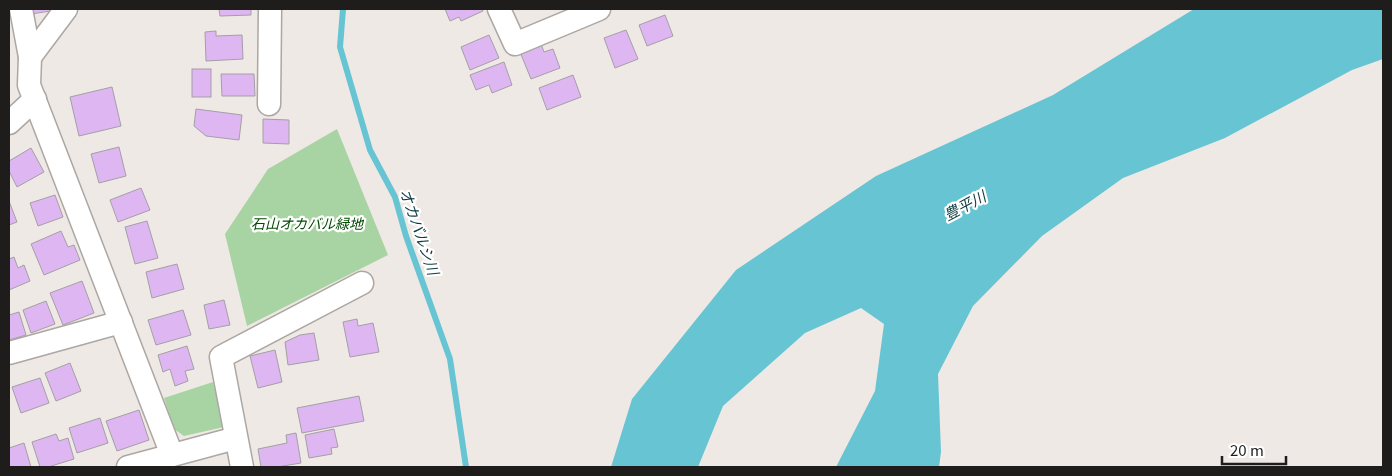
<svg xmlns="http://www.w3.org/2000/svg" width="1392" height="476" viewBox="0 0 1392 476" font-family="Georgia,'Noto Sans JP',serif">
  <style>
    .green { fill: #a8d4a3 }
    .water { fill: #66c4d3 }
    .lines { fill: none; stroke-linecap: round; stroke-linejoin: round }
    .stream { stroke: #66c4d3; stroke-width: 6 }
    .building { fill: #deb7f2; stroke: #a39fa5 }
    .street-casing { stroke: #aca7a3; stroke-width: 25 }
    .street { stroke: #fff; stroke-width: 22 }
    .labels { text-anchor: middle; stroke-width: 4.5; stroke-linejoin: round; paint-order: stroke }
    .park-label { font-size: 14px; font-style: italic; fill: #004b00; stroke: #fff }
    .water-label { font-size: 15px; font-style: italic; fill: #0d3b41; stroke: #fff }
  </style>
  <rect width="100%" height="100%" fill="#efe9e5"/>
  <g class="green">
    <path d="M337,129l51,126 -141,71 -22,-92 43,-65z"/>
    <path d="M213,382l11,45 -40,9 -10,-7 -10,-31z"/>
  </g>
  <path class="water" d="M1194,9h189v50l-31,11 -127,68 -102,40 -81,58 -69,70 -35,68 3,78 -2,15h-103l39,-76 9,-67 -23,-16 -56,25 -82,73 -25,61h-87l21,-68 104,-129 140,-94 177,-81z"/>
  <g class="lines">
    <path class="stream" d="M343,9l-3,38 30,103 25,47 11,39 44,123 16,108"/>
  </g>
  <g class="building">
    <path d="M30,9h27v1l-26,4z"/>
    <path d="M219,9h32v6l-31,1z"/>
    <path d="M445,9h37l1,2 -22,10 -2,-4 -9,4z"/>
    <path d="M665,15l8,21 -26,10 -8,-21z"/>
    <path d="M626,30l12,29 -23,9 -11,-30z"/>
    <path d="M216,31v5l26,-1 1,24 -37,2 -1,-29z"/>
    <path d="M489,35l10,23 -29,12 -9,-23z"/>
    <path d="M541,44l3,8 9,-3 7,19 -29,11 -11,-27z"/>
    <path d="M504,62l8,23 -20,8 -3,-8 -13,5 -6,-15z"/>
    <rect x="192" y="69" width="19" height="28"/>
    <path d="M221,74h33l1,22h-33z"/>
    <path d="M573,75l8,22 -34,13 -8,-22z"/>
    <path d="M112,87l9,39 -42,10 -9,-39z"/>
    <path d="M196,109l46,6 -3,25 -33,-4 -12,-10z"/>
    <path d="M263,119l26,1v24l-26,-1z"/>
    <path d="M119,147l7,29 -27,7 -8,-29z"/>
    <path d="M31,148l13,24 -27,15 -8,-16v-10z"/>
    <path d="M141,188l9,22 -32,12 -8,-22z"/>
    <path d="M55,195l8,22 -25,9 -8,-23z"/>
    <path d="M9,201l8,21 -8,3z"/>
    <path d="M147,221l11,37 -23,6 -10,-37z"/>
    <path d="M61,231l7,16 6,-2 6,15 -36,15 -13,-31z"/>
    <path d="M14,257l4,11 6,-3 6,16 -21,9v-31z"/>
    <path d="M177,264l7,25 -32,9 -6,-26z"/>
    <path d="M82,281l12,32 -31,12 -13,-32z"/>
    <path d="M224,300l6,25 -21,4 -5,-24z"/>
    <path d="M46,301l9,23 -24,9 -8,-23z"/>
    <path d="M183,310l8,25 -35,10 -8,-25z"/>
    <path d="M19,312l7,23 -17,5v-25z"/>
    <path d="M357,319l1,7 15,-3 6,29 -29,5 -7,-35z"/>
    <path d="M314,333l5,27 -31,5 -3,-23 15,-7z"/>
    <path d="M187,346l7,23 -9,2 3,10 -13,5 -5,-17 -7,3 -5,-17z"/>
    <path d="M275,350l7,32 -24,6 -8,-32z"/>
    <path d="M70,363l11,28 -25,10 -11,-28z"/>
    <path d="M40,378l9,25 -28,10 -9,-26z"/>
    <path d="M359,396l5,25 -62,12 -5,-25z"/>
    <path d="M139,410l10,30 -32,11 -11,-30z"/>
    <path d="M100,418l8,25 -31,10 -8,-25z"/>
    <path d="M334,429l4,18 -7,1 1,6 -23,4 -4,-23z"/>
    <path d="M296,433l5,30 -24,4h-16l-3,-18 29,-6 -1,-8z"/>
    <path d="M56,434l3,7 9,-3 6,21 -26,8h-8l-8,-25z"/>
    <path d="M24,443l7,24h-22v-19z"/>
  </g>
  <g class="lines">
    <defs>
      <g id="street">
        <path d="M21,9l9,48 -1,28 143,370"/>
        <path d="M499,9l16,35 84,-35"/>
        <path d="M30,57l36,-48"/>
        <path d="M269,104l1,-95"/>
        <path d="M9,123l26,-24"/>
        <path d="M9,353l112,-31"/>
        <path d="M128,467l108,-29"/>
        <path d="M242,467l-21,-110 141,-74"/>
      </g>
    </defs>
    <use href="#street" class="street-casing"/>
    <use href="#street" class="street"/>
  </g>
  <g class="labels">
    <g class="park-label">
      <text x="307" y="229">石山オカバル緑地</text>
    </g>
    <g class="water-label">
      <text transform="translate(965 206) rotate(-28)" y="5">豊平川</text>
      <text transform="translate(419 232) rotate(71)" y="5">オカバルシ川</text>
    </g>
  </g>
  <rect width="1392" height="476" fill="none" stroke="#1f1d1c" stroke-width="20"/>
  <path d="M1222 456v8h64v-8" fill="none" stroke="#1f1d1c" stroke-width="2.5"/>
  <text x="1230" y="456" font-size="15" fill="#1f1d1c" stroke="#ffffff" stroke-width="4" paint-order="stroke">20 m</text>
</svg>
